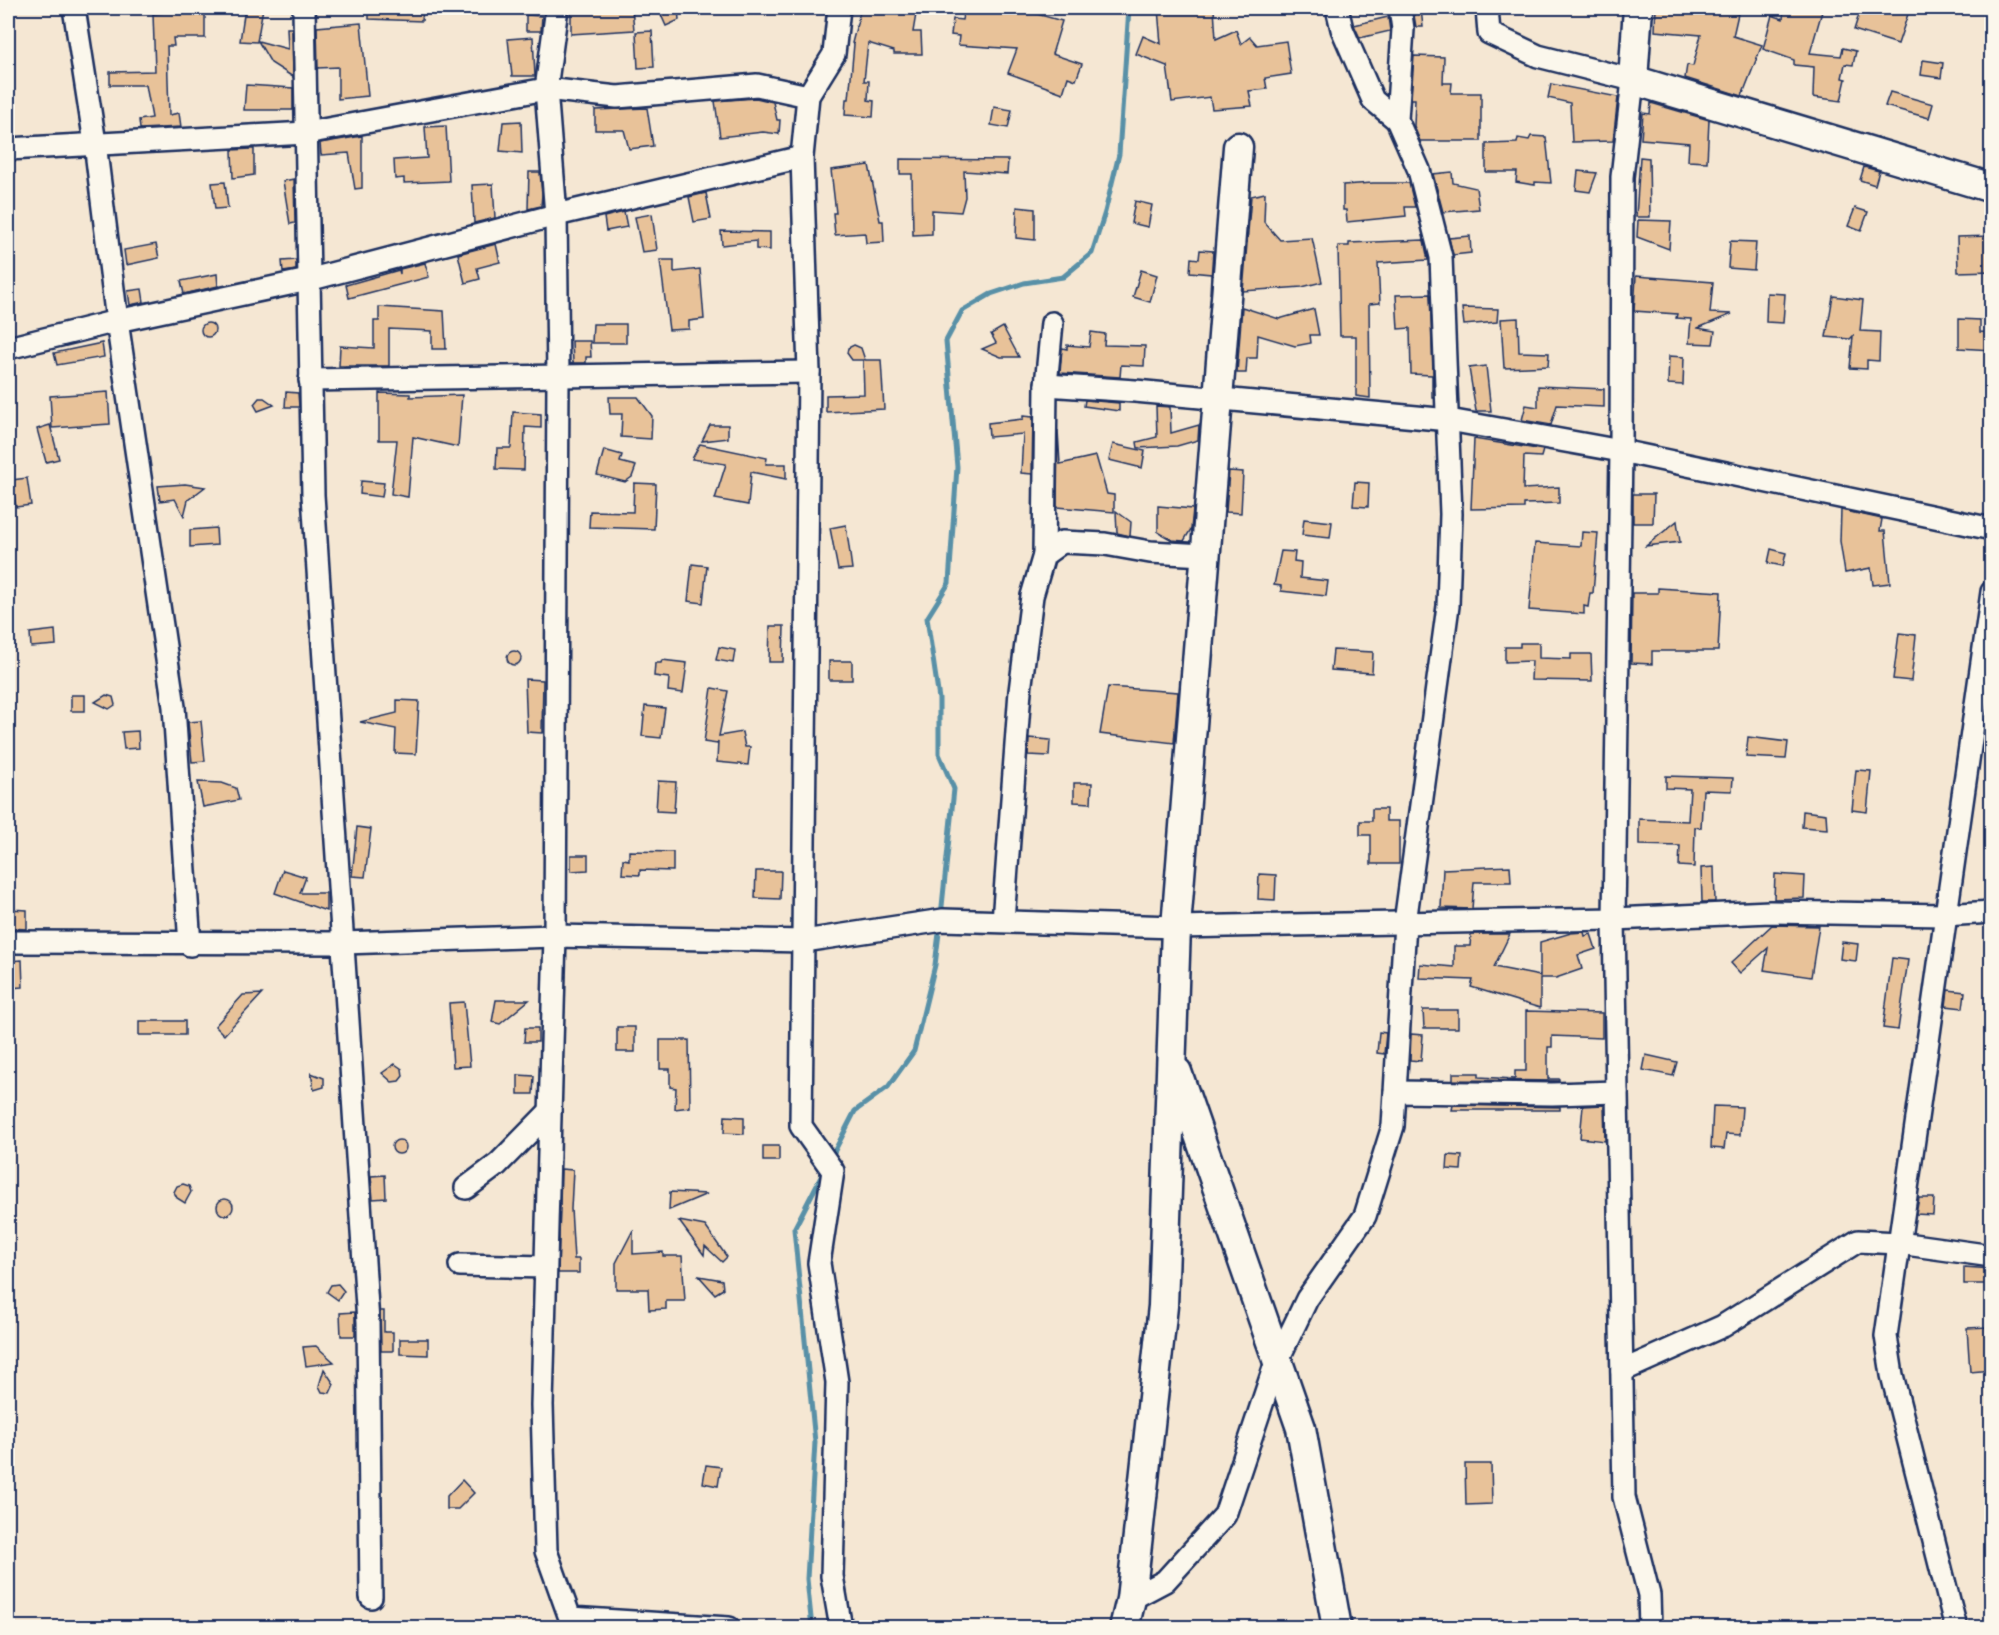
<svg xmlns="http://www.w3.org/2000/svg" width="1999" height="1635" viewBox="0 0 1999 1635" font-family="Caveat,sans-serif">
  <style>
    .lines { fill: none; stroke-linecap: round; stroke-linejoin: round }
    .stream { stroke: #5890a7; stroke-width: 5 }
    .building { fill: #e8c299; stroke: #1b2f5e; stroke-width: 1.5 }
    .street-casing { stroke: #1b2f5e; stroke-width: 26 }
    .secondary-casing { stroke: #1b2f5e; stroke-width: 33 }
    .street { stroke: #fbf7ec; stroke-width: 21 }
    .secondary { stroke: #fbf7ec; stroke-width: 28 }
  </style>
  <rect width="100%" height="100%" fill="#f5e7d3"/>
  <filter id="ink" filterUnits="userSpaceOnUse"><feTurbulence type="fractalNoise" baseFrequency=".0167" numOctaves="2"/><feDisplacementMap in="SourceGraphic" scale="12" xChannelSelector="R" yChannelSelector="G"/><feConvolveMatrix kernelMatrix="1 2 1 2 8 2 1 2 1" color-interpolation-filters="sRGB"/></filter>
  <g filter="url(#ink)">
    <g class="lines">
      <g class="stream">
        <path d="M941,916l13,-127 -15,-35v-55l-12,-81 22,-35 8,-116 -11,-126 16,-30 29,-17 33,-11 39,-6 29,-24 13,-41 14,-58 10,-146"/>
        <path d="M831,1158l24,-47 33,-24 26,-36 21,-86 5,-40"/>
        <path d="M812,1628l-5,-49 8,-137 -21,-213 30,-58"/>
      </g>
    </g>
    <g class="building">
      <path d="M162,8h43v30h-32l1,8h-7l2,69 10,-2 2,14 -41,2 -1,-9 13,-2 -6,-33h-36v-13l45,-1 -2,-57 9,-1z"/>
      <path d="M245,8h18l-6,34 -17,-1z"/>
      <path d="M369,8h54l-1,13 -53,-2z"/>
      <path d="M571,8h18v3l43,-3 2,22 -63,4z"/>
      <path d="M658,8h20l1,12 -13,6z"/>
      <path d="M861,8h56l-4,24h8l1,22h-28v-3l-26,-8 -4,38h5l-1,19 6,1 -1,16 -28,-2 1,-16h3l5,-55 -2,-1z"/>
      <path d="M964,8h68l-2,4 32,9 -10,33 30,10 -6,16 -8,-3 -5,16 -55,-20 9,-24 -59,-4 1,-9 -8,-1 2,-16 9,1z"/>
      <path d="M1177,8v3l15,-3 22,1 2,30 20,-9 5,14 9,-7 7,8 29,-4 5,33 -26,4 2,11 -18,2 3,15 -40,3 -2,-12 -38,5 -5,-36 -31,-12 7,-18 18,8 -3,-35z"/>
      <path d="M1656,8h57l25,6 -5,22 29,9 -20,51 -57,-18 2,-13 6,1 8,-31 -46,-4z"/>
      <path d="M1784,8h39l-13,45 31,3 2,-8 13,3 -3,14 -8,-1 -3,14 4,1 -5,22 -28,-4 1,-30 -20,-2v-5l-31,-11 9,-34 11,4z"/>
      <path d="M1861,8h49l-12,36 -44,-14z"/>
      <path d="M1421,9l2,18h-7l-3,-17z"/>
      <path d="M526,15l16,1 -1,15h-15z"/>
      <path d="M1388,17l2,14 -30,7 -6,-13z"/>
      <path d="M361,23l7,73 -30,3v-32l-20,1 -1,-41z"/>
      <path d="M287,28h5l1,49 -22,-14 -13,-22 30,8z"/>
      <path d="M652,31l2,36 -16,1 -2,-36z"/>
      <path d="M533,37l2,39h-23l-4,-37z"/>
      <path d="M1414,56l30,1 -1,26h9l-1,10h30v48h-61l-6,-15 1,-27h-4z"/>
      <path d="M1923,60l20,3 -2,15 -20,-3z"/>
      <path d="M1551,84l67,13 -5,44 -41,1 -2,-39 -22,-5z"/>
      <path d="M246,85l47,3v22h-49z"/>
      <path d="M1890,92l43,12 -4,14 -44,-12z"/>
      <path d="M756,98l17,4 4,18h3l-1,14 -16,-2 -43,5 -5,-36z"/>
      <path d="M1651,103l58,17 -2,42 -19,-1 1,-18 -48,-4 2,-26 7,1z"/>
      <path d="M994,107l18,3 -4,18 -17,-3z"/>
      <path d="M647,108l6,38 -24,3 -5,-19h-29v-20z"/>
      <path d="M521,121l1,32 -22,-2 3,-29z"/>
      <path d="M446,126l3,55 -45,2v-5l-9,1 -1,-19 33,-2 -2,-31z"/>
      <path d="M362,136v52l-7,1 -6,-36 -28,2 -1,-12z"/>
      <path d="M1531,136l15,1 5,46 -16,-1v3l-19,-3 1,-10h-31v-28l31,-1 1,-5 11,2z"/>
      <path d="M251,149h3v26l-21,3 -1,-28z"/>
      <path d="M1640,157l9,1 1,59h-14z"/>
      <path d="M900,159l108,1 -1,14 -43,-3 1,26 -4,15 -29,-2v24l-19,1 -1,-61h-12z"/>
      <path d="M869,165l11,56h3l1,21 -18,1 -1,-10 -30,2 -2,-22h3l-5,-43z"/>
      <path d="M1864,167l15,4 -4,14 -15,-5z"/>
      <path d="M1578,171l19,2 -7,19 -14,-2z"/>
      <path d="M529,172h11l2,22 -1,12 -13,3z"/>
      <path d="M1452,172l1,11 23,5 3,21 -36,3 -10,-38z"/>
      <path d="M294,179l1,44 -5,1 -7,-43z"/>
      <path d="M225,182l3,26 -13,1 -3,-26z"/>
      <path d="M1373,183h36l6,24h-10l1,9 -59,6 -1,-12h-3v-25z"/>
      <path d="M493,184l2,34 -21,5 -2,-38z"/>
      <path d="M706,193l5,26 -17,3 -5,-25z"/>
      <path d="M1265,193l-1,29 16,18 32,-2 10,44 -20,5 -59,4 8,-95z"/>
      <path d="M1135,201l17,4 -4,22 -17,-4z"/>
      <path d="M1017,207l18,2v31l-19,-2z"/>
      <path d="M1855,208l13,4 -7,19 -13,-5z"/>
      <path d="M624,212l3,15 -21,4 -2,-14z"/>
      <path d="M652,214l5,36 -15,2 -7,-35z"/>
      <path d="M1638,220l33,1 -2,28 -32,-12z"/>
      <path d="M721,231l49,1v18l-14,-1v-8l-34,4z"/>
      <path d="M1470,236l1,17 -18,2 -4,-17z"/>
      <path d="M1992,236v35l-34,1 -1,-35z"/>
      <path d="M1424,240l4,20 -50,3 2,40 -11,1 1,94 -14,-2v-60h-16l-2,-90h11v-3z"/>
      <path d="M1730,241l26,1 -2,28 -26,-2z"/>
      <path d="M156,244l3,14 -33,7 -2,-15z"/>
      <path d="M496,244l4,18 -23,6 3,11 -15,4 -7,-29z"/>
      <path d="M1200,250l13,1 -3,43 1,-20 -21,-2 1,-14 8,1z"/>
      <path d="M296,260v10l-13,2 -1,-11z"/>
      <path d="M660,260h14v12l26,-3 4,50 -15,2v8l-20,1z"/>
      <path d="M425,263l4,14 -80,21 -3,-13 53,-15 1,4v-5z"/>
      <path d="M1141,270l16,5 -7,27 -17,-5z"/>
      <path d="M217,274l1,12 -34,8 -3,-13z"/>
      <path d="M1636,276l77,6 -3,31 22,1 -34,14 17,3 -2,13 -24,-1 2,-24 -15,-1 1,-4 -43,-3z"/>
      <path d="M142,289l2,13 -14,3 -2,-14z"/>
      <path d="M1767,293l18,1 -2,29 -17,-1z"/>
      <path d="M1430,294l4,104h-2v-23l-21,-1 -1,-46 -12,1 -2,-34z"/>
      <path d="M1833,296l30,4 -3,31 20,1 -1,29 -12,-1v9l-17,-1 3,-32 -3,3 -24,-2z"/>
      <path d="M379,307l65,4 2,38h-14v-18l-43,-2v37h-50l1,-20 34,2v-27h5z"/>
      <path d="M1242,307l37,12 35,-10 5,26h-9l1,8 -16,3 -37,-11 -1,23h-10l-1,15h-9z"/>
      <path d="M1462,308l36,1 -1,13 -33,3z"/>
      <path d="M1518,318l1,34 30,1 -1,13 -44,2 -3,-49z"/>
      <path d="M1959,319l21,1v12l12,1v17l-33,-2z"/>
      <circle cx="208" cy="330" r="7"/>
      <path d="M593,324h33v19h-34z"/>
      <path d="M1003,327l16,30h-18l-19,-8 14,-6 -5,-9z"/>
      <path d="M1091,332l14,2 -1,11 41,1 -1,20 -23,-1 -1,12 -60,-4 2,-25 5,1v-4l22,2z"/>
      <path d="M572,341h18l1,16h-5v6h-13z"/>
      <path d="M102,343l2,14 -47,8 -3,-12z"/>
      <path d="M854,345l7,3 4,12h16l3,49 -58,3v-17l38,-1 -1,-34h-11l-5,-7 1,-5z"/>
      <path d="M1669,356l15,1 -1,28 -15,-1z"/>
      <path d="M1486,366l5,45h-15l-7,-43z"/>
      <path d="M1538,386l66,3v18l-47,-2 -6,20 -29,-5 4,-15 12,2z"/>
      <path d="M108,392l2,32 -58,4 -2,-32z"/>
      <path d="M286,392l12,1 1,14h-14z"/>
      <path d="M379,393l31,1v3l52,-2 -4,52 -45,-10 -5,60 -17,-3 6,-54h-18z"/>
      <path d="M609,397h29l14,19 -1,23 -30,-2 1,-23h-12z"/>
      <path d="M259,398h5l10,7 -16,6 -4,-7z"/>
      <path d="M1085,400l34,3v8l-35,-5z"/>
      <path d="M1156,406l14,1 1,26 28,-8 -1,15 -21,6 -39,2 -1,-6 20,-5z"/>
      <path d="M513,412l28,2v14l-16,-1 -1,43 -28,-1 1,-21h14z"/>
      <path d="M1023,416l10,1 -1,57 -11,-1 2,-39 -34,3 -1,-14 35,-4z"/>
      <path d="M50,425l9,34 -13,3 -9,-33z"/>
      <path d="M710,425h18v13l-26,3z"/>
      <path d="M1058,430l2,34 36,-8 11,38 7,1v17l-57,-5z"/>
      <path d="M1474,439l69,11 -2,7 -17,-1 -1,33 36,-2v16l-35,1v4l-53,1z"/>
      <path d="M700,444l67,14 -1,6h20v15l-35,-7 -3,33 -33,-6 11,-35 -34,-5z"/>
      <path d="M1113,444l32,7 -3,17 -33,-8z"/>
      <path d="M604,450l18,5 -2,7 16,4 -4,11 -7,5 -28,-7z"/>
      <path d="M1229,471l14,1 -2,41 -15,-1z"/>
      <path d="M27,478l4,27 -15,2 -4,-27z"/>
      <path d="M361,481l23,2 -2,14 -22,-3z"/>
      <path d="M1355,482l14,1 -1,24 -15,-1z"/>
      <path d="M634,483l22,1 -2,45 -65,-2 1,-16 43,1z"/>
      <path d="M185,484l20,3 -17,13 -4,16 -9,-17 -15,2 -2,-15z"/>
      <path d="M1633,494h21l-1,29h-20z"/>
      <path d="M1158,506l35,3 -2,20 -7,12 -12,-1 -14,-8z"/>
      <path d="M1841,510l41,9 -2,12h5l5,52 -17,2 -2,-17 -26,5 -5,-32z"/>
      <path d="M1116,511l15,11 -1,14 -13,-3z"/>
      <path d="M1304,519l28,3 -2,16 -28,-3z"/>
      <path d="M1677,521l3,21 -34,4z"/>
      <path d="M846,525l6,44 -14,1 -8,-42z"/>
      <path d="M216,528l1,17 -27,2v-17z"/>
      <path d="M1582,532l16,1 -5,60h-3l-2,14 -4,-1v8l-55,-4 6,-67 46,3z"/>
      <path d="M1771,549l15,4 -3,13 -15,-3z"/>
      <path d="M1281,551l14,1 -1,9 7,1 -1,16 28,3 -2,15 -45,-5v-5l-7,-1z"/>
      <path d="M692,564l15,2 -4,37 -15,-2z"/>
      <path d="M1658,588l63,4 -3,59h-66v13l-21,-1 1,-70h26z"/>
      <path d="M770,626h14l-1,36h-14z"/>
      <path d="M55,630l1,15 -25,2 -1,-14z"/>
      <path d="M1899,633l17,2 -5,46 -18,-2z"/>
      <path d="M1520,643h19v15l32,1v-5h20l1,27 -61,-1 1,-19 -27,1v-15h15z"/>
      <path d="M719,647l16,3 -2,13 -17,-3z"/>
      <path d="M1333,650l40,2 -1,21 -41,-3z"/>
      <circle cx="514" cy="658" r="7"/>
      <path d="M662,660l25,3 -4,30 -15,-2 1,-13 -15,-2 1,-13h6z"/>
      <rect x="829" y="661" width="23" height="19"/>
      <path d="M525,679l18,1 -1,53 -15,-1z"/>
      <path d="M1108,687l70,5 -4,51 -74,-9z"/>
      <path d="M712,688l16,3 -9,45 23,-4 3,15h5l-2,18 -31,-3 1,-21 -1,3 -13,-2z"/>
      <rect x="71" y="695" width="14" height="16"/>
      <path d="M106,695l7,2 2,8 -6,4 -14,-7z"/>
      <path d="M397,700l22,1 -3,53 -21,-1 1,-24 -36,-7 37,-9z"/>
      <path d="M645,706l20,2 -4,30 -19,-2z"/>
      <path d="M201,721l4,40 -13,1 -4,-40z"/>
      <path d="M138,731l1,17 -15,1 -2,-17z"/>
      <path d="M1748,737l40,5 -2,17 -40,-2z"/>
      <path d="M1029,738l21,2 -1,16 -21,-1z"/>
      <path d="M1856,770l15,1 -4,41 -15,-2z"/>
      <path d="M1666,776l67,2 -1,13 -29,-1 -2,38 -6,-1 -1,40 -15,-1 1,-20 -41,-1v-26l49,2 2,-32 -24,-1z"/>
      <path d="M658,781l18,1 -2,30 -18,-1z"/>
      <path d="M198,782l24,1 14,5 3,12 -36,7z"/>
      <path d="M1074,783h18l-1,20 -17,-1z"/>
      <path d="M1372,809h14v12h13v43h-28v-29h-11v-14h12z"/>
      <path d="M1803,811l23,3 1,15 -25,-2z"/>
      <path d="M357,827l14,2 -6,48 -13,-1z"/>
      <path d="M629,851l44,1v19l-33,-1v5l-18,-1 1,-15 6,1z"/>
      <path d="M571,855h17v15l-17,1z"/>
      <path d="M1510,866l1,16h-37l-2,27 -31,-1 2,-39z"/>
      <path d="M1714,867l1,35h-13l-1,-34z"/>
      <path d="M283,870l23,7 -6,16h26v18l-51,-18z"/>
      <path d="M756,871h25l-1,28 -25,-1z"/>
      <path d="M1259,874l17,1 -1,25 -17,-1z"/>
      <path d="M1775,874l30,2 -1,22 -30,1z"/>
      <path d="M8,909l19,1v19l-19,-1z"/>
      <path d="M1772,925l47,1 -8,51 -47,-7 4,-22 -28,25 -9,-10z"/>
      <path d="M1584,932l1,4 6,-2 5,15 -18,6 4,14 -26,9h-16v30l-69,-21 2,-7 -54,-2 1,-14 34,3v-21h16l1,-12h39l-16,33 46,9v-34l31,-9z"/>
      <path d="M1842,942l16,2 -2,17 -16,-2z"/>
      <path d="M1892,958l16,2 -10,70 -15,-2z"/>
      <path d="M22,960l1,27 -15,1v-27z"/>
      <path d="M1948,990l17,2 -2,16 -17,-2z"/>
      <path d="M262,994l-38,41 -9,-9 28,-31z"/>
      <path d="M496,1000h33l-29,24 -8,-2z"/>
      <path d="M464,1002l6,64 -17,1 -4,-64z"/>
      <path d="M1423,1010h35v18h-34z"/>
      <path d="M1526,1011l76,2v25l-50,-2v11h-4v32h11v2l-106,-1v-7h26v4l36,2v-8h11z"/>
      <rect x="139" y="1021" width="46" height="14"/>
      <rect x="617" y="1027" width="18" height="25"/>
      <path d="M525,1028h13v14h-14z"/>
      <path d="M1379,1032l7,1 -2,21 -7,-1z"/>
      <path d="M1411,1034l12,1 -2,26 -11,-1z"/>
      <path d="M660,1040h29l1,67 -15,2 1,-21 -6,-1v-18h-10z"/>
      <path d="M1646,1055l31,7 -4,14 -30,-6z"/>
      <path d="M395,1064l7,5 1,7 -4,5 -7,1 -10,-9z"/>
      <path d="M311,1073l13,5v9l-10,3z"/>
      <path d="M518,1075l16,1 -1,18h-15z"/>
      <path d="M1453,1105l107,2v3h-108z"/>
      <path d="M1604,1105l1,36 -25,-3 3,-32z"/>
      <path d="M1713,1106l29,1 -2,28 -14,-1 -2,15 -13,-1z"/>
      <path d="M725,1116l19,1v17l-20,-1z"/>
      <circle cx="399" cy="1147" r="7"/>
      <rect x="763" y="1146" width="16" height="15"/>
      <path d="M1448,1155l14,1 -1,14 -14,-1z"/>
      <path d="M561,1169l12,1 -2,39 3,50h5v14h-21z"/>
      <path d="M385,1175l1,23 -13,1 -2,-23z"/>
      <path d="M183,1184l6,2 2,6 -6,11 -8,-5 -3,-6 3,-6z"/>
      <path d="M670,1192l37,2 -38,16z"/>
      <path d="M1919,1198h15l-1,17 -17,-1z"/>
      <circle cx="225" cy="1207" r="8"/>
      <path d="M679,1221l26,5 22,31 -5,5 -17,-16 -1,9z"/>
      <path d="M633,1230v24l30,-2v4h19l3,45h-19v8l-17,1 -1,-21h-32v-26z"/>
      <path d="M1964,1267l28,2v15h-28z"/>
      <path d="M699,1276l23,4 1,9 -8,5z"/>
      <path d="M338,1284l6,7 -6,9 -11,-8 4,-7z"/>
      <path d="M380,1311h4v21h9v19h-12z"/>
      <path d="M355,1312v24h-14l-1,-23z"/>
      <path d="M1989,1327l3,43 -22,2 -3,-44z"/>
      <path d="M400,1339h28v16l-28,-1z"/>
      <path d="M316,1346l18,16 -28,4 -3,-19z"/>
      <path d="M324,1369l10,15 -4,9 -8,-1 -3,-6z"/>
      <path d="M1465,1464h26l1,40 -26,1z"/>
      <path d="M706,1465l15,2 -3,19 -15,-3z"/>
      <path d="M462,1480l12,13 -16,16h-11v-13z"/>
    </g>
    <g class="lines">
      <defs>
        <g id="street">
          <path d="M74,8l21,135 22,178 57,386 16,238"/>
          <path d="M304,8l9,487 55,827 3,275"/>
          <path d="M557,8l-11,81 10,126 2,161 -3,560 -13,469 4,146 24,67 159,10"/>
          <path d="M839,8l-5,46 -26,42 -6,61 7,215 -8,754 32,45 -14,92 18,119 -5,194 9,52"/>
          <path d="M1337,8l5,21 31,71 24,20"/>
          <path d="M1487,8l2,25 49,23 95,24 -11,97 -1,274 -7,468 10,578 25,98 1,33"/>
          <path d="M8,149l298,-16 240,-44 71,8 140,-12 51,11"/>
          <path d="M8,348l109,-27 191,-41 248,-65 246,-58"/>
          <path d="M310,380l499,-8"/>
          <path d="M1046,385l89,6 314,29 172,31 371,78"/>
          <path d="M1044,555l18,-13 43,2 45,8 54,3"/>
          <path d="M1003,921l17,-230 12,-95 12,-41 2,-170 6,-62"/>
          <path d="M8,942l335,1 212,-7 249,5 139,-21 233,7 438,-8 156,-7 174,3 48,-3"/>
          <path d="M1395,1092l157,2 65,-2"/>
          <path d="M466,1188l32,-24 51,-52"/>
          <path d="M460,1265l85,2"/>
          <path d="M1622,1371l101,-45 135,-85 41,2 93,13"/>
          <path d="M1131,1599l34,-18 60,-66 49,-147 33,-69 58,-83 28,-90 12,-203 43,-317 3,-92 -10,-257 -22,-87 -22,-50 6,-91 -3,-21"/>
          <path d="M1956,1628l-64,-253 -6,-39 106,-744"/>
        </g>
        <g id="secondary">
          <path d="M1638,8l-5,72 359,108"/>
          <path d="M1177,1072l124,356 36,200"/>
          <path d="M1124,1628l7,-29 32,-293 13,-379 62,-780"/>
        </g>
      </defs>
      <use href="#street" class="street-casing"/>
      <use href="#secondary" class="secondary-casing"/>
      <use href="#street" class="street"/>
      <use href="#secondary" class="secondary"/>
    </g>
  </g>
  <rect width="1999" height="1635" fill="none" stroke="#fbf7ec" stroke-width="30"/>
  <rect x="15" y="15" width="1969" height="1605" fill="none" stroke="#1b2f5e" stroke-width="2" filter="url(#ink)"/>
</svg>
